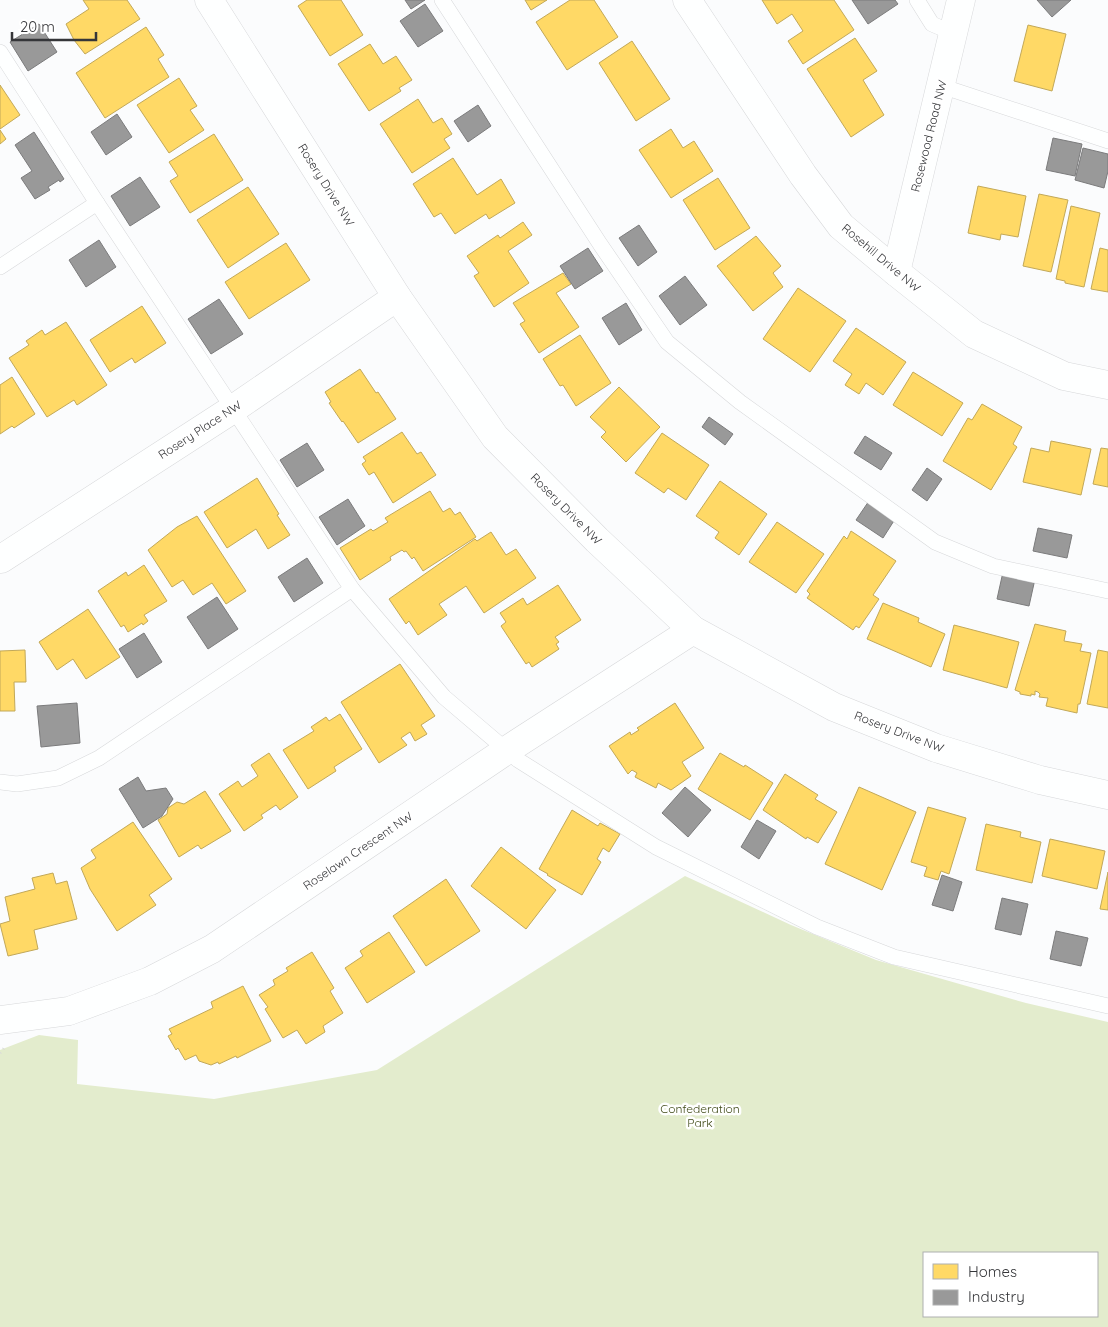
<svg xmlns="http://www.w3.org/2000/svg" width="1108" height="1327" viewBox="0 0 1108 1327" font-family="Quicksand,sans-serif">
  <style>
    .green { fill: #e3eccd; fill-rule: evenodd }
    .homes { fill: #ffd966; stroke: #c2a858 }
    .industry { fill: #999; stroke: #7b7b7c }
    .lines { fill: none; stroke-linecap: round; stroke-linejoin: round }
    .lane-casing { stroke: #d7d8da; stroke-width: 16 }
    .street-casing { stroke: #d7d8da; stroke-width: 29 }
    .path { stroke: #d9d9da; stroke-width: 3; stroke-dasharray: 1 4; stroke-linecap: butt }
    .lane { stroke: #feffff; stroke-width: 15 }
    .street { stroke: #feffff; stroke-width: 28 }
    .labels { text-anchor: middle; stroke-width: 5; stroke-linejoin: round; paint-order: stroke }
    .street-label { font-size: 12px; fill: #353639; stroke: #fff }
    .park-label { font-size: 12px; fill: #414b19; stroke: #fff }
  </style>
  <rect width="100%" height="100%" fill="#fbfcfd"/>
  <path class="green" d="M685,876l106,49 85,35 150,43 82,19v305h-1108v-277l39,-15 39,5 -1,44 137,15 163,-29zM924,1253h173v63h-173z"/>
  <g class="homes">
    <path d="M83,0h44l13,19 -55,35 -11,-14 -8,-16 23,-15z"/>
    <path d="M307,0h34l22,35 -33,21 -32,-50z"/>
    <path d="M525,0h22l-16,10z"/>
    <path d="M570,0h24l24,37 -51,33 -31,-48z"/>
    <path d="M762,0h72l20,30 -51,34 -15,-23 15,-10 -11,-17 -15,10z"/>
    <path d="M1028,25l38,9 -14,57 -38,-10z"/>
    <path d="M146,27l18,28 -6,4 11,18 -64,41 -29,-45z"/>
    <path d="M855,38l22,33 -14,9 21,35 -33,22 -44,-68z"/>
    <path d="M632,41l38,58 -34,22 -37,-58z"/>
    <path d="M370,44l13,20 13,-8 16,24 -13,8 2,3 -32,20 -31,-47z"/>
    <path d="M179,78l18,28 -7,4 14,20 -35,23 -32,-48z"/>
    <path d="M0,85l20,30 -20,14z"/>
    <path d="M418,99l15,24 9,-5 10,16 -8,5 6,9 -38,25 -32,-49z"/>
    <path d="M671,129l12,19 11,-7 19,30 -42,27 -32,-48z"/>
    <path d="M0,130l6,9 -6,5z"/>
    <path d="M214,134l29,46 -53,33 -20,-32 8,-5 -9,-14z"/>
    <path d="M453,158l24,37 24,-16 14,24 -26,16 -3,-5 -31,20 -14,-21 -7,4 -21,-33z"/>
    <path d="M718,178l32,50 -35,22 -32,-50z"/>
    <path d="M978,186l48,10 -8,41 -17,-3 -1,6 -32,-7z"/>
    <path d="M248,187l31,47 -51,34 -31,-48z"/>
    <path d="M1039,194l29,6 -17,72 -28,-6z"/>
    <path d="M1071,206l29,7 -16,74 -19,-4v-2l-9,-2z"/>
    <path d="M523,222l9,13 -24,16 21,32 -35,24 -20,-31 5,-3 -12,-17 31,-21 2,3z"/>
    <path d="M756,236l25,30 -8,7 10,14 -30,24 -36,-45z"/>
    <path d="M286,243l24,37 -61,39 -24,-37z"/>
    <path d="M1100,248l8,2v42l-17,-3z"/>
    <path d="M563,273l8,11 -15,9 23,34 -40,26 -19,-29 5,-3 -12,-18z"/>
    <path d="M798,288l48,33 -36,51 -47,-33z"/>
    <path d="M142,306l24,37 -31,20 -3,-5 -22,14 -20,-32z"/>
    <path d="M66,322l41,63 -30,20 -3,-5 -27,17 -38,-59 20,-13 -3,-4 16,-11 3,5z"/>
    <path d="M856,328l50,34 -23,33 -17,-12 -7,11 -14,-9 7,-11 -19,-13z"/>
    <path d="M580,335l31,48 -35,23 -13,-21 -3,1 -17,-27z"/>
    <path d="M360,369l16,24 2,-1 18,27 -38,24 -15,-22 -1,1 -13,-19 2,-1 -6,-10z"/>
    <path d="M913,372l50,31 -21,33 -49,-31z"/>
    <path d="M12,377l23,37 -21,14 -2,-2 -12,8v-49z"/>
    <path d="M619,387l41,40 -34,35 -25,-25 5,-5 -16,-15z"/>
    <path d="M982,404l40,23 -9,17 4,3 -26,43 -48,-29 25,-43 4,2z"/>
    <path d="M402,432l15,22 4,-2 15,23 -43,28 -19,-31 -5,3 -7,-11 4,-3 -3,-4z"/>
    <path d="M662,433l47,32 -23,35 -18,-12 -4,5 -29,-20z"/>
    <path d="M1051,441l40,8 -10,46 -58,-13 8,-34 18,4z"/>
    <path d="M1101,448l7,1v38l-15,-3z"/>
    <path d="M257,478l22,36 -2,1 13,20 -22,14 -12,-20 -29,19 -23,-36z"/>
    <path d="M720,481l47,33 -28,41 -24,-17 4,-6 -23,-16z"/>
    <path d="M430,491l13,21 7,-4 5,7 5,-3 16,25 -53,34 -9,-14 -2,2 -6,-8 -2,1 -2,-2 -12,7 1,3 -31,20 -20,-32 31,-19 2,2 15,-9 -3,-4z"/>
    <path d="M197,516l49,75 -20,13 -14,-21 -19,12 -10,-15 -11,7 -24,-37 29,-23z"/>
    <path d="M777,522l47,32 -28,39 -47,-31z"/>
    <path d="M851,531l45,30 -23,34 6,4 -20,29 -3,-2 -3,4 -46,-32 3,-4 -3,-3 37,-55 3,3z"/>
    <path d="M491,532l15,23 10,-6 20,29 -52,35 -18,-27 -27,18 8,11 -29,20 -9,-14 -3,3 -17,-25 86,-60 2,2z"/>
    <path d="M144,565l23,36 -23,14 4,6 -5,4 -1,-2 -14,9 -4,-7 -3,2 -23,-36 28,-19 2,4z"/>
    <path d="M558,585l23,35 -26,17 4,5 -3,2 3,5 -27,18 -3,-5 -3,2 -25,-38 5,-4 -6,-9 23,-15 4,7z"/>
    <path d="M883,603l36,15 -1,4 27,12 -14,33 -64,-28z"/>
    <path d="M88,609l32,48 -34,22 -13,-20 -16,11 -18,-28z"/>
    <path d="M1035,624l31,7 -2,10 18,3 -2,7 11,2 -11,51h-2l-1,9 -31,-7 2,-8 -9,-1 1,-3 -2,-2 -3,-1v4l-4,-1v2l-11,-2v-2l-5,-2z"/>
    <path d="M954,625l65,17 -12,46 -64,-18z"/>
    <path d="M25,650l1,32h-12l1,29h-15v-60z"/>
    <path d="M1098,650l10,2v56l-21,-4z"/>
    <path d="M400,664l35,52 -14,9 6,9 -12,7 -5,-9 -9,6 6,7 -28,18 -38,-61z"/>
    <path d="M675,703l29,45 -22,14 9,14 -20,14 -13,-7 -2,5 -21,-11 2,-4 -5,-3 -4,4 -19,-28 21,-14 1,3 8,-5 -2,-2z"/>
    <path d="M340,714l22,35 -28,18 2,4 -28,18 -25,-39 31,-19 -3,-4 15,-10 3,4z"/>
    <path d="M269,753l29,44 -18,13 -4,-5 -15,10 2,3 -19,13 -25,-37 19,-13 4,6 16,-11 -7,-11z"/>
    <path d="M720,753l24,14 1,-2 28,18 -23,37 -52,-31z"/>
    <path d="M785,774l33,21 -3,4 22,13 -19,31 -11,-6 -1,2 -43,-29z"/>
    <path d="M859,787l57,25 -34,78 -57,-26z"/>
    <path d="M205,791l26,40 -30,18 -3,-4 -19,12 -21,-37 9,-6 1,-6 9,-6 7,2z"/>
    <path d="M928,807l38,11 -17,56 -8,-3 -3,9 -14,-4 3,-9 -16,-5z"/>
    <path d="M572,810l26,16 2,-3 20,11 -11,18 -6,-4 -6,11 4,3 -19,33 -35,-20 1,-1 -9,-5z"/>
    <path d="M133,822l39,57 -23,16 7,10 -39,26 -27,-42 -9,-21 15,-10 -5,-8z"/>
    <path d="M986,824l35,8 -1,5 21,5 -9,41 -56,-13z"/>
    <path d="M1050,839l55,12 -8,38 -55,-13z"/>
    <path d="M501,847l55,43 -30,39 -55,-43z"/>
    <path d="M1108,872v38l-8,-1z"/>
    <path d="M53,873l3,11 11,-3 10,38 -43,11 4,19 -30,7 -8,-32 10,-3 -5,-24 30,-8 -3,-11z"/>
    <path d="M446,879l34,52 -54,35 -33,-50z"/>
    <path d="M389,932l26,40 -48,31 -22,-35 18,-12 -3,-5z"/>
    <path d="M312,952l22,36 -4,3 13,22 -20,13 2,6 -19,12 -9,-14 -14,8 -18,-29 3,-2 -9,-12 16,-10 -2,-5 15,-9 -2,-3z"/>
    <path d="M243,986l28,55 -34,17 -1,-2 -17,8 -1,-2 -7,3 -12,-4 -3,-6 -11,5 -7,-12 -2,2 -8,-14 4,-2 -3,-5 44,-21 -2,-6z"/>
  </g>
  <g class="industry">
    <path d="M405,0h20l-14,9z"/>
    <path d="M852,0h43l3,4 -30,20z"/>
    <path d="M1037,0h34l-19,17z"/>
    <path d="M425,4l18,27 -25,16 -18,-26z"/>
    <path d="M39,24l18,28 -29,19 -18,-29z"/>
    <path d="M478,105l13,21 -23,16 -14,-21z"/>
    <path d="M117,114l15,23 -26,18 -15,-23z"/>
    <path d="M34,132l30,47 -4,3 -1,-2 -11,7 2,3 -15,9 -14,-21 11,-7 -17,-26z"/>
    <path d="M1053,138l29,6 -7,32 -29,-6z"/>
    <path d="M1083,148l25,6v17l-4,17 -29,-8z"/>
    <path d="M140,177l20,30 -30,19 -19,-30z"/>
    <path d="M639,225l18,27 -19,14 -19,-28z"/>
    <path d="M99,240l17,27 -30,20 -17,-27z"/>
    <path d="M588,248l15,23 -28,18 -15,-23z"/>
    <path d="M685,276l22,29 -27,20 -21,-29z"/>
    <path d="M219,299l24,35 -32,20 -23,-35z"/>
    <path d="M626,303l16,27 -23,15 -17,-27z"/>
    <path d="M709,417l24,17 -8,11 -23,-18z"/>
    <path d="M865,436l27,17 -11,17 -27,-17z"/>
    <path d="M307,443l17,27 -27,17 -17,-27z"/>
    <path d="M927,468l15,11 -15,22 -15,-11z"/>
    <path d="M871,498l26,18 -14,22 -27,-18z"/>
    <path d="M348,499l17,27 -28,19 -18,-28z"/>
    <path d="M1038,528l34,7 -5,23 -34,-7z"/>
    <path d="M307,558l16,25 -29,19 -16,-25z"/>
    <path d="M1003,572l32,7 -6,27 -32,-7z"/>
    <path d="M217,597l21,32 -30,20 -21,-32z"/>
    <path d="M144,633l18,29 -25,16 -18,-29z"/>
    <path d="M77,703l3,40 -39,4 -4,-41z"/>
    <path d="M138,777l8,14 20,-3 7,11 -11,17 -19,12 -24,-39z"/>
    <path d="M685,787l26,23 -23,27 -26,-24z"/>
    <path d="M757,820l19,11 -17,28 -18,-12z"/>
    <path d="M942,875l20,7 -9,29 -21,-6z"/>
    <path d="M1002,898l26,6 -7,31 -26,-6z"/>
    <path d="M1056,931l32,7 -7,28 -31,-7z"/>
  </g>
  <g class="lines">
    <defs>
      <g id="lane">
        <path d="M442,0l158,244 67,98 73,60 195,140 58,24 115,25"/>
        <path d="M917,0l15,24 21,9"/>
        <path d="M0,52l97,151 255,386 92,108 74,63 138,87 161,80 77,30 214,49"/>
        <path d="M941,86l167,55"/>
        <path d="M0,267l97,-64"/>
        <path d="M0,782l17,2 41,-6 41,-20 253,-169"/>
      </g>
      <g id="street">
        <path d="M209,0l188,297 98,140 102,103 96,90 141,77 102,41 104,32 68,15"/>
        <path d="M687,0l116,175 38,51 55,46 78,62 90,42 44,9"/>
        <path d="M896,272l65,-272"/>
        <path d="M1,559l232,-150 164,-112"/>
        <path d="M0,1020l69,-9 81,-30 62,-32 295,-199 186,-120"/>
      </g>
    </defs>
    <use href="#lane" class="lane-casing"/>
    <use href="#street" class="street-casing"/>
    <path class="path" d="M0,1053l5,-6"/>
    <use href="#lane" class="lane"/>
    <use href="#street" class="street"/>
  </g>
  <g class="labels">
    <g class="street-label">
      <text transform="translate(929 136) rotate(-76)" y="4">Rosewood Road NW</text>
      <text transform="translate(326 185) rotate(58)" y="4">Rosery Drive NW</text>
      <text transform="translate(881 258) rotate(40)" y="4">Rosehill Drive NW</text>
      <text transform="translate(200 430) rotate(-33)" y="4">Rosery Place NW</text>
      <text transform="translate(566 509) rotate(45)" y="4">Rosery Drive NW</text>
      <text transform="translate(899 732) rotate(21)" y="4">Rosery Drive NW</text>
      <text transform="translate(358 851) rotate(-34)" y="4">Roselawn Crescent NW</text>
    </g>
    <g class="park-label">
      <text x="700" y="1113">Confederation<tspan x="700" dy="14">Park</tspan></text>
    </g>
  </g>
  <rect x="923" y="1252" width="175" height="65" fill="#ffffff" stroke="#aeafb0"/>
  <rect x="933" y="1264" width="25" height="15" fill="#ffd966" stroke="#aeafb0"/>
  <text x="968" y="1277" font-size="15" fill="#353639">Homes</text>
  <rect x="933" y="1290" width="25" height="15" fill="#999999" stroke="#aeafb0"/>
  <text x="968" y="1302" font-size="15" fill="#353639">Industry</text>
  <path d="M12 32v8h84v-8" fill="none" stroke="#353639" stroke-width="2.5"/>
  <text x="20" y="32" font-size="15" fill="#353639" stroke="#ffffff" stroke-width="4" paint-order="stroke">20 m</text>
</svg>
